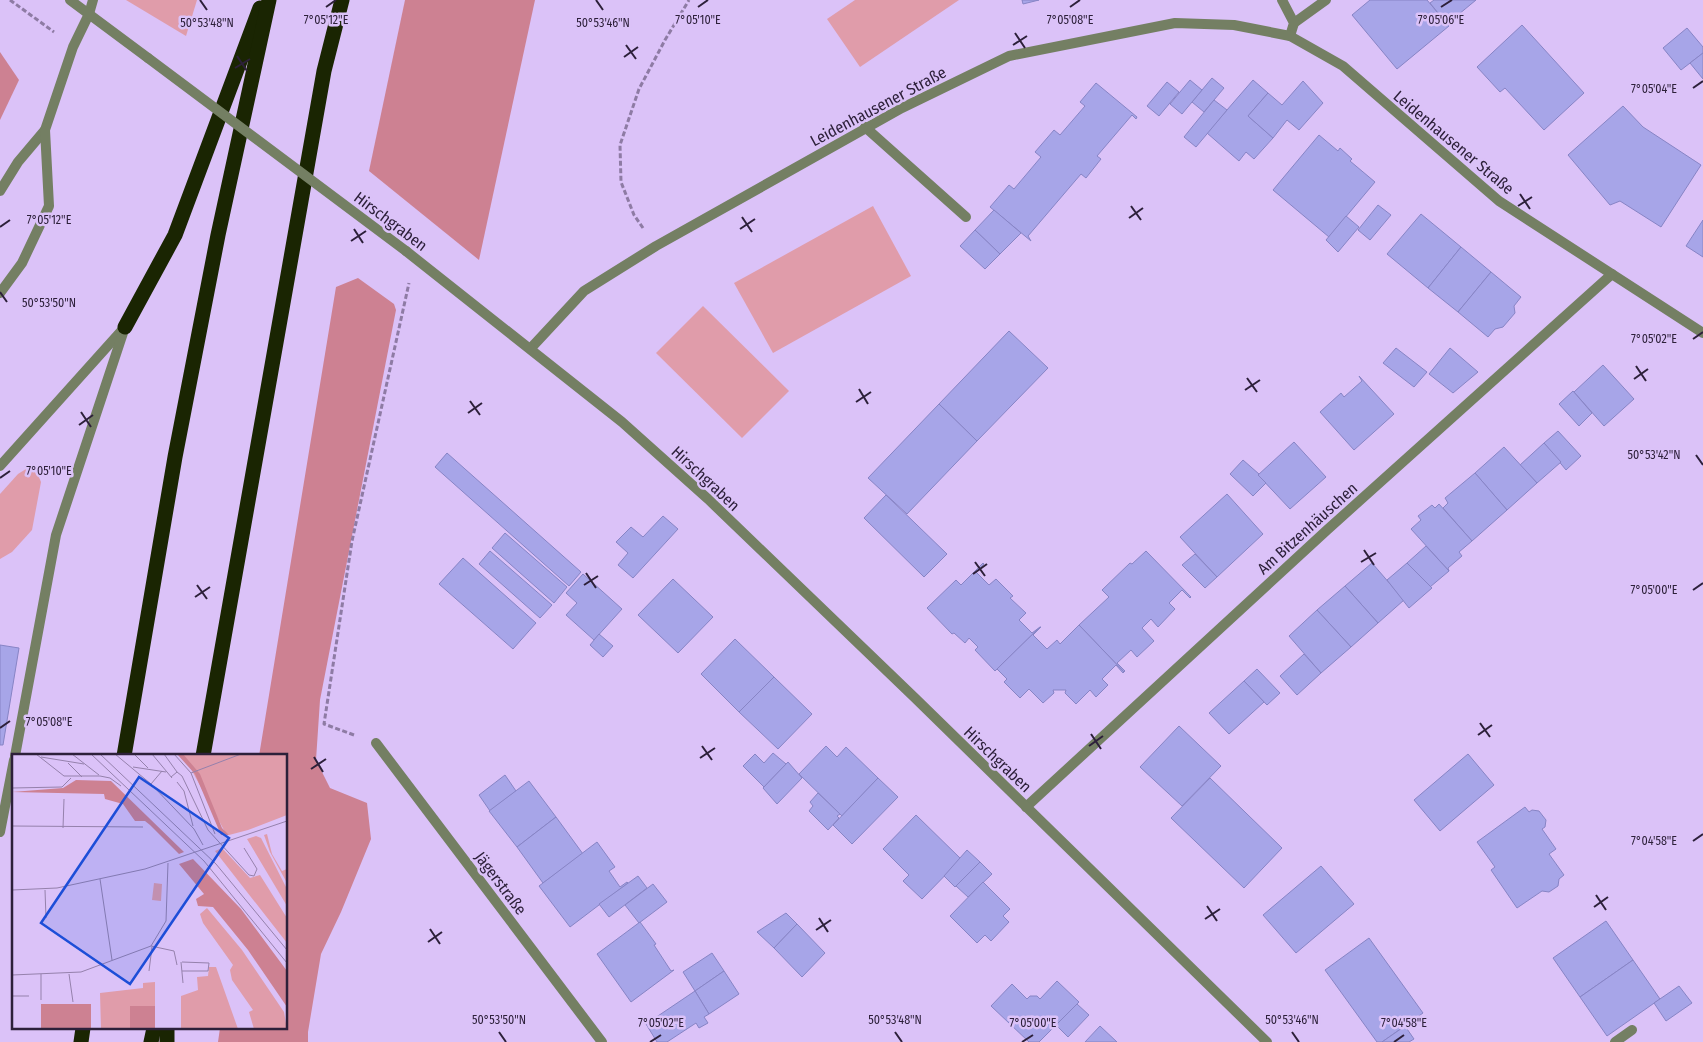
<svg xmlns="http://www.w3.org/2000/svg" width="1703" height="1042" viewBox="0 0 1703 1042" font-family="'Fira Sans Condensed',sans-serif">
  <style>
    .green { fill: #e09caa }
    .forest { fill: #cd8192 }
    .building { fill: #a7a5e8; stroke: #8784c5 }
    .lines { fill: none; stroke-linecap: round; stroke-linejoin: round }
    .path { stroke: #8e7ba4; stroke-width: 3; stroke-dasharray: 5 2.5; stroke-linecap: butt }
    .service { stroke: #747f63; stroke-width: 10 }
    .minor { stroke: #747f63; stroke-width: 10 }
    .tertiary { stroke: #747f63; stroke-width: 10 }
    .motorway { stroke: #1a2502; stroke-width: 15 }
    .tertiary-bridge { stroke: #747f63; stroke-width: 10 }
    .ticks { fill: none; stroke: #2d203a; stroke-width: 2 }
    .labels { text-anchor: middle; stroke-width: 5; stroke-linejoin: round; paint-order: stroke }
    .street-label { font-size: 16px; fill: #2d203a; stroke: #dbc2f8 }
    .inset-road { fill: none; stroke: #9581ac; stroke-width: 1 }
    .view { fill: #1d4ed8; fill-opacity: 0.15; stroke: #1d4ed8; stroke-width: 2.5 }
    .inset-edge { fill: none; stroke: #2d203a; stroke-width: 2.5 }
    .ticks-label { font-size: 12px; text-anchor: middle; fill: #2d203a; stroke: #dbc2f8; stroke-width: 5; stroke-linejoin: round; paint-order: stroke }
  </style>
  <rect width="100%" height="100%" fill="#dbc2f8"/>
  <g class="green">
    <path d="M126,0h71l-11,36z"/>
    <path d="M855,0h104l-99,67 -33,-48z"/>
    <path d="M873,206l38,70 -138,77 -39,-70z"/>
    <path d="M703,306l86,85 -47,47 -86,-85z"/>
    <path d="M26,469c9,1 12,5 15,13l-9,48 -20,22 -12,7v-65l18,-20z"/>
  </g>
  <g class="forest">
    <path d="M405,0h130l-56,260 -110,-89z"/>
    <path d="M0,52l19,28 -19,40z"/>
    <path d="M358,278l36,26 2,6 -76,390 -4,60 14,28 37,15 4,36 -30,73 -20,42 -13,78v10h-90l2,-14h66v-272h-27l77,-469z"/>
  </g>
  <g class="building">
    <path d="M1022,0h17l-16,4z"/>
    <path d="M1370,0h57l22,26 -52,43 -45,-54z"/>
    <path d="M1434,0h42l-29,24 -17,-21z"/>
    <path d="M1522,25l62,68 -40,37 -39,-42 -5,4 -23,-25z"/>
    <path d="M1687,28l16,19v6l-22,17 -18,-22z"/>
    <path d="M1703,53v26l-13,-16z"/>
    <path d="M1212,78l12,10 -20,24 -12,-10z"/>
    <path d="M1190,80l12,10 -20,24 -12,-10z"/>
    <path d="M1253,80l15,13 -20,23 25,22 -19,21 -8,-7 -7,9 -32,-28z"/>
    <path d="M1303,81l20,22 -24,27 -12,-10 -14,18 -25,-22 20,-23 14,12z"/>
    <path d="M1167,82l12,10 -20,24 -12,-10z"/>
    <path d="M1096,83l41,34 -1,2 -4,-4 -35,41 4,3 -15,19 -5,-4 -53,62 3,5 -41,-34 19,-22 5,4 27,-32 -6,-5 19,-22 6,5 25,-29 -5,-4z"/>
    <path d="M1214,100l13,10 -31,37 -12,-10z"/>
    <path d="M1623,106l20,21 58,38 -40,62 -41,-26 -10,4 -42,-50z"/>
    <path d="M1319,135l19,16 2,-3 12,11 -2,2 25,21 -46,55 -56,-47z"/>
    <path d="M1378,205l13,10 -21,25 -12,-10z"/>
    <path d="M994,210l27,23 -21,21 -25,-24z"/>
    <path d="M1421,214l40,33 -33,41 -41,-34z"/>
    <path d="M1346,216l13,11 -21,25 -12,-12z"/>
    <path d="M1703,220v37l-17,-11z"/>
    <path d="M975,230l25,24 -15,15 -25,-23z"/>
    <path d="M1461,247l30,25 -33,40 -30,-24z"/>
    <path d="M1491,272l30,25 -7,9 1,7 -12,14 -8,2 -7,8 -30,-25z"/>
    <path d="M1009,331l39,37 -71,73 -38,-37z"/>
    <path d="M1396,348l31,24 -13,15 -31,-24z"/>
    <path d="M1450,348l28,24 -25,21 -24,-19z"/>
    <path d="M1603,365l31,34 -30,27 -30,-34z"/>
    <path d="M1359,376l35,38 -40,36 -34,-38 21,-19 3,4 18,-16z"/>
    <path d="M1573,391l19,22 -13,13 -20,-22z"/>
    <path d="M939,404l38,37 -70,73 -39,-36z"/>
    <path d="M1558,431l23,25 -15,14 -22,-27z"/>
    <path d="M1294,442l32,35 -36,32 -32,-34z"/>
    <path d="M1544,443l17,19 -24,21 -17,-18z"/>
    <path d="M1504,447l33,36 -30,27 -32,-37z"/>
    <path d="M447,453l134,119 -12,14 -134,-119z"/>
    <path d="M1243,460l16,14 -1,1 8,8 -13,13 -23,-22z"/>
    <path d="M1475,473l32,37 -35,31 -29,-33 5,-5 -3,-5z"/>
    <path d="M1227,494l36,40 -46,43 -37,-40z"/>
    <path d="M886,495l61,59 -23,23 -60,-59z"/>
    <path d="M1439,504l33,37 -13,11 3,4 -14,12 1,3 -38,-42 10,-9 -3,-4 14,-11 3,3z"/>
    <path d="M663,516l15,13 -45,49 -15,-13 10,-12 -12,-11 15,-15 12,10z"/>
    <path d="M505,533l62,54 -13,16 -62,-55z"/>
    <path d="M1426,546l23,25 -19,16 -23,-24z"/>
    <path d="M490,551l62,54 -12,13 -61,-54z"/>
    <path d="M1146,551l45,46 -1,1 -8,-8 -13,13 6,6 -17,18 -7,-8 -9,9 12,13 -17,16 -6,-7 -14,13 8,8 -1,1 -45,-47 30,-28 -7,-7 28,-27 2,1z"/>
    <path d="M1195,554l22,23 -12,11 -23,-23z"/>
    <path d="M463,558l73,65 -23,26 -74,-65z"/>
    <path d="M983,563l1,1 -8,8 13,13 7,-6 17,17 -3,2 16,15 -7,7 13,13 8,-6 -45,44 -20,-21 3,-3 -9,-9 -4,5 -11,-10 -2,1 -25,-26 29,-28 5,5z"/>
    <path d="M1372,563l32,37 -26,23 -33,-37z"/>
    <path d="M1407,563l25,25 -23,20 -22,-28z"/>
    <path d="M583,574l39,35 -28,31 -28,-25 11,-12 -11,-10z"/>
    <path d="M673,579l40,38 -35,36 -40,-38z"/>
    <path d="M1345,586l33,37 -27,24 -34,-37z"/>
    <path d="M1317,610l34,37 -30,26 -32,-37z"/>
    <path d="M1079,625l45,47 -1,1 -7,-8 -14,14 6,6 -12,12 -6,-7 -14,14 -11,-11 1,-3h-13l1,3 -11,10 -14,-14 -9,9 -16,-16 3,-3 -10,-10 43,-42h1l-8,8 14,14 10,-9 3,4z"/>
    <path d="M599,634l14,12 -10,11 -13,-12z"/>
    <path d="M735,639l39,38 -35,35 -38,-38z"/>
    <path d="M0,645l19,3 -16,97h-3z"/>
    <path d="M1304,654l17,19 -24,22 -17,-19z"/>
    <path d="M1257,669l23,24 -13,12 -23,-24z"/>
    <path d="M774,677l38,37 -34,35 -39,-37z"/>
    <path d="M1244,681l20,21 -35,32 -20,-21z"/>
    <path d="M1179,726l42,40 -39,40 -42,-39z"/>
    <path d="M826,746l11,11 9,-10 32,31 -36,38 -43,-42z"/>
    <path d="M773,753l13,11 -22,23 -21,-21 12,-12 9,9z"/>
    <path d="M1468,754l26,31 -54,46 -26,-31z"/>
    <path d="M788,762l14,16 -25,26 -14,-16z"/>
    <path d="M505,775l11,16 -26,20 -11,-16z"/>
    <path d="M878,778l20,19 -46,47 -19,-19z"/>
    <path d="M1210,778l72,70 -38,40 -73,-70z"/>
    <path d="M529,781l27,36 -39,30 -28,-36z"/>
    <path d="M818,793l22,21 -3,2 2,2 -11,12 -19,-19 4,-5 -3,-4z"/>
    <path d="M1525,807l4,5 3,-2 7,1 7,9 -1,7 -3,2 14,20 -7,5 15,21 -5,4 -1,7 -9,6 -7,-1 -25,17 -26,-38 4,-3 -18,-25z"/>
    <path d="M916,815l45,44 -39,40 -19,-18 6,-6 -26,-26z"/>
    <path d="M556,817l27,37 -40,29 -26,-36z"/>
    <path d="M597,842l18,25 -6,4 11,16 7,-5 1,1 -58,44 -31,-41z"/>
    <path d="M967,850l13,12 -25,25 -11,-11z"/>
    <path d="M980,862l12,12 -24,23 -12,-11z"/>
    <path d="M1321,866l33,38 -58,49 -33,-38z"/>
    <path d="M638,876l9,12 -38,29 -10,-13z"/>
    <path d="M983,882l27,27 -7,7 6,6 -18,19 -6,-6 -8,8 -27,-27z"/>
    <path d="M653,884l14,18 -28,21 -14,-18z"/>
    <path d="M786,913l11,11 -23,24 -17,-16z"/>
    <path d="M1606,921l27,39 -53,37 -27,-39z"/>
    <path d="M640,922l16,22 -2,1 17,26 3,-1 -43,32 -34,-48z"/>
    <path d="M797,924l28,29 -23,24 -28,-29z"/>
    <path d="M1369,938l54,75 -41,29h-5l-52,-72z"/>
    <path d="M712,953l12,18 -29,20 -12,-19z"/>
    <path d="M1633,960l27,39 -53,37 -27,-39z"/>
    <path d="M724,971l15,23 -30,20 -14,-23z"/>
    <path d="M1057,981l22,21 -40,40h-10l-38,-36 21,-22 15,15 3,-3h7l3,3z"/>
    <path d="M1679,986l13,17 -26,18 -12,-18z"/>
    <path d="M695,991l14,23 -5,3 4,6 -9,5 -3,-5 -29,19h-10l-11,-18z"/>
    <path d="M1077,1004l12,11 -21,22 -12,-12z"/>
    <path d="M1100,1026l17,16h-32z"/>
    <path d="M1405,1026l9,13 -5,3h-27z"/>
  </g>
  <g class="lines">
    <g class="path">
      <path d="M10,0l44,32"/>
      <path d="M643,228l-9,-13 -13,-33 -1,-37 19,-56 26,-49 24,-40"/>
      <path d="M354,735l-30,-11 28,-183 57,-258"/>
    </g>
    <g class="service">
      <path d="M1294,23l32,-23"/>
      <path d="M865,127l101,90"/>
      <path d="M0,191l18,-29 27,-32"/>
      <path d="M0,293l22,-30 27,-57 -4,-76 28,-83 16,-33 4,-14"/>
      <path d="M0,466l123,-137"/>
      <path d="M15,756l41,-221 69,-208"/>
      <path d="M0,832l14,-72"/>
      <path d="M1615,1042l17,-12"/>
    </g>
    <g class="minor">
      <path d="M1282,0l12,23 -4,13"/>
      <path d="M531,348l53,-57 72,-45 246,-138 107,-52 166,-33 59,2 56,11 53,30 156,135 204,132"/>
      <path d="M376,743l226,299"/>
      <path d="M1026,807l301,-277 285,-256"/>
    </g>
    <g class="tertiary">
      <path d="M70,0l78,58"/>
      <path d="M406,251l216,171 86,77 206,198 353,345"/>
    </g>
    <g class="motorway">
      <path d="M125,327l50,-92 85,-227"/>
      <path d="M124,756l51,-299 43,-222 51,-235"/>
      <path d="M203,756l121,-685 18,-71"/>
      <path d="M81,1042l2,-14"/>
      <path d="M151,1042l3,-14"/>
      <path d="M167,1042v-14"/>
    </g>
    <path class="tertiary-bridge" d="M148,58l258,193"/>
  </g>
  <path class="ticks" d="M200,0l7,10M596,0l7,10M326,7l10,-7M698,7l10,-7M1070,7l10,-7M1441,7l11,-7M1015,33l10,15M626,45l10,14M1013,45l14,-9M237,56l10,15M624,57l14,-10M235,68l15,-9M1693,88l10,-7M1520,194l10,15M1131,206l10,14M1518,206l14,-9M742,217l10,15M1129,218l14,-10M0,227l10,-7M354,229l9,14M740,229l15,-10M351,241l15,-10M0,292l7,10M1693,339l10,-7M1636,366l10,15M1247,378l10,14M1634,379l14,-10M859,389l9,15M1245,390l15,-10M470,401l10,14M856,402l15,-10M81,412l10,15M468,413l14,-10M79,425l14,-10M1696,455l7,10M0,478l10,-7M1364,550l10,15M975,562l10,14M1361,562l15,-9M586,573l10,15M973,574l14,-10M197,585l10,14M584,585l14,-9M1693,590l10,-7M195,597l15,-10M1480,723l10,14M0,728l10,-7M1091,734l10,15M1478,735l14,-10M702,746l10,14M1089,746l14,-10M314,757l9,15M700,758l15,-10M311,769l15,-10M1693,841l10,-7M1596,895l10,15M1207,906l10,15M1594,907l14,-10M819,918l9,14M1205,919l15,-10M430,929l10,15M816,930l15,-10M428,942l14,-10M499,1032l7,10M895,1032l7,10M1292,1032l7,10M650,1042l11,-7M1022,1042l11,-7M1394,1042l10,-7"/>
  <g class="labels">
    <g class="street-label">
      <text transform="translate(878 106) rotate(-28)" y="6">Leidenhausener Straße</text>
      <text transform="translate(1454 142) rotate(40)" y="6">Leidenhausener Straße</text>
      <text transform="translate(391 221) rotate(37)" y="6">Hirschgraben</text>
      <text transform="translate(706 478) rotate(43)" y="6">Hirschgraben</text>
      <text transform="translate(1307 528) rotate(-42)" y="6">Am Bitzenhäuschen</text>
      <text transform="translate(998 759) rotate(44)" y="6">Hirschgraben</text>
      <text transform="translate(501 883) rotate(53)" y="6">Jägerstraße</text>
    </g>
  </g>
  <g transform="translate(12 754)">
    <rect width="275" height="275" fill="#dbc2f8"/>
    <path d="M171,0h104v61l-39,15 -19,5 -4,-3zM255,80l5,20 10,17 5,-2v14l-17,-31 -6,-17zM244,82l5,2 26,51v17l-40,-67zM210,94l28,30 10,-3 27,43v25l-72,-92zM142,129l8,1 -1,17 -9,-1zM195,154l35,42 42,62 3,17h-33l-5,-17 4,-2 -21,-30 -2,-10 3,-5 -30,-42 -3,-9zM197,213h7l22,62h-57v-33l17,-6 -1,-13 11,-1zM143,228v24h-25v23h-29l-1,-36 43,-5v-5z" fill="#e09caa"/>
    <path d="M165,0h6l17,20 22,54 7,7h-8l-26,-61zM64,26l35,1 73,71 -5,2 -29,-29 -5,-4h-10l-12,-17 -18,-5 -1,-5 -92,-2 51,-4zM181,105l48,50 46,62v36l-39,-57 -35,-43 -15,-1 -2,-7 8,-5 -25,-30zM29,250h50v25h-50zM118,252h25v23h-25z" fill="#cd8192"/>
    <path class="inset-road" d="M24,0l28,22h36M60,0l27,21M79,0l113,107 83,102M88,0l116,110 71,86M103,0l36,30 43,45M122,0l14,14M140,0l20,24M152,0l13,18M162,0l17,19 24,61M29,3l43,7M56,9l14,14M121,13l33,5M179,19l50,-19M88,22l10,2 11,8M159,23l6,-5 5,4 26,54 41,45 5,1 3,-7 -13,-21M165,28l7,9 9,35M139,30l11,-13M0,34l50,-1 9,-9M0,72l131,1M51,74l1,-29M182,75l9,16M88,125l12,81M0,136l45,-2 88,-19 142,-48M33,136l1,28M139,192l23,5 3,14M169,208l2,21M137,217l3,-24M170,217h26l1,-8 -27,-1M29,220v26M57,220l4,28M0,221l69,-3 70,-26 15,-25 2,-58M0,242h17"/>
    <path class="view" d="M127,23l90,61 -99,146 -89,-61z"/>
    <rect width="275" height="275" class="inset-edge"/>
  </g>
  <g class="ticks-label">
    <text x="326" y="24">7°05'12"E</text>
    <text x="698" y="24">7°05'10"E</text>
    <text x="1070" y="24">7°05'08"E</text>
    <text x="1441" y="24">7°05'06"E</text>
    <text x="207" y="27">50°53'48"N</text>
    <text x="603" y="27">50°53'46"N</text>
    <text x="1654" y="93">7°05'04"E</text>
    <text x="49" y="224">7°05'12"E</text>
    <text x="49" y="307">50°53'50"N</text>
    <text x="1654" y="343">7°05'02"E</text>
    <text x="1654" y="459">50°53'42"N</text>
    <text x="49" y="475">7°05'10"E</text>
    <text x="1654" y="594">7°05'00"E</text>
    <text x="49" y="726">7°05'08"E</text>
    <text x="1654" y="845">7°04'58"E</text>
    <text x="499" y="1024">50°53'50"N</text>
    <text x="895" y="1024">50°53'48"N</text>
    <text x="1292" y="1024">50°53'46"N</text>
    <text x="661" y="1027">7°05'02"E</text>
    <text x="1033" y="1027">7°05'00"E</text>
    <text x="1404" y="1027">7°04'58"E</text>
  </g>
</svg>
